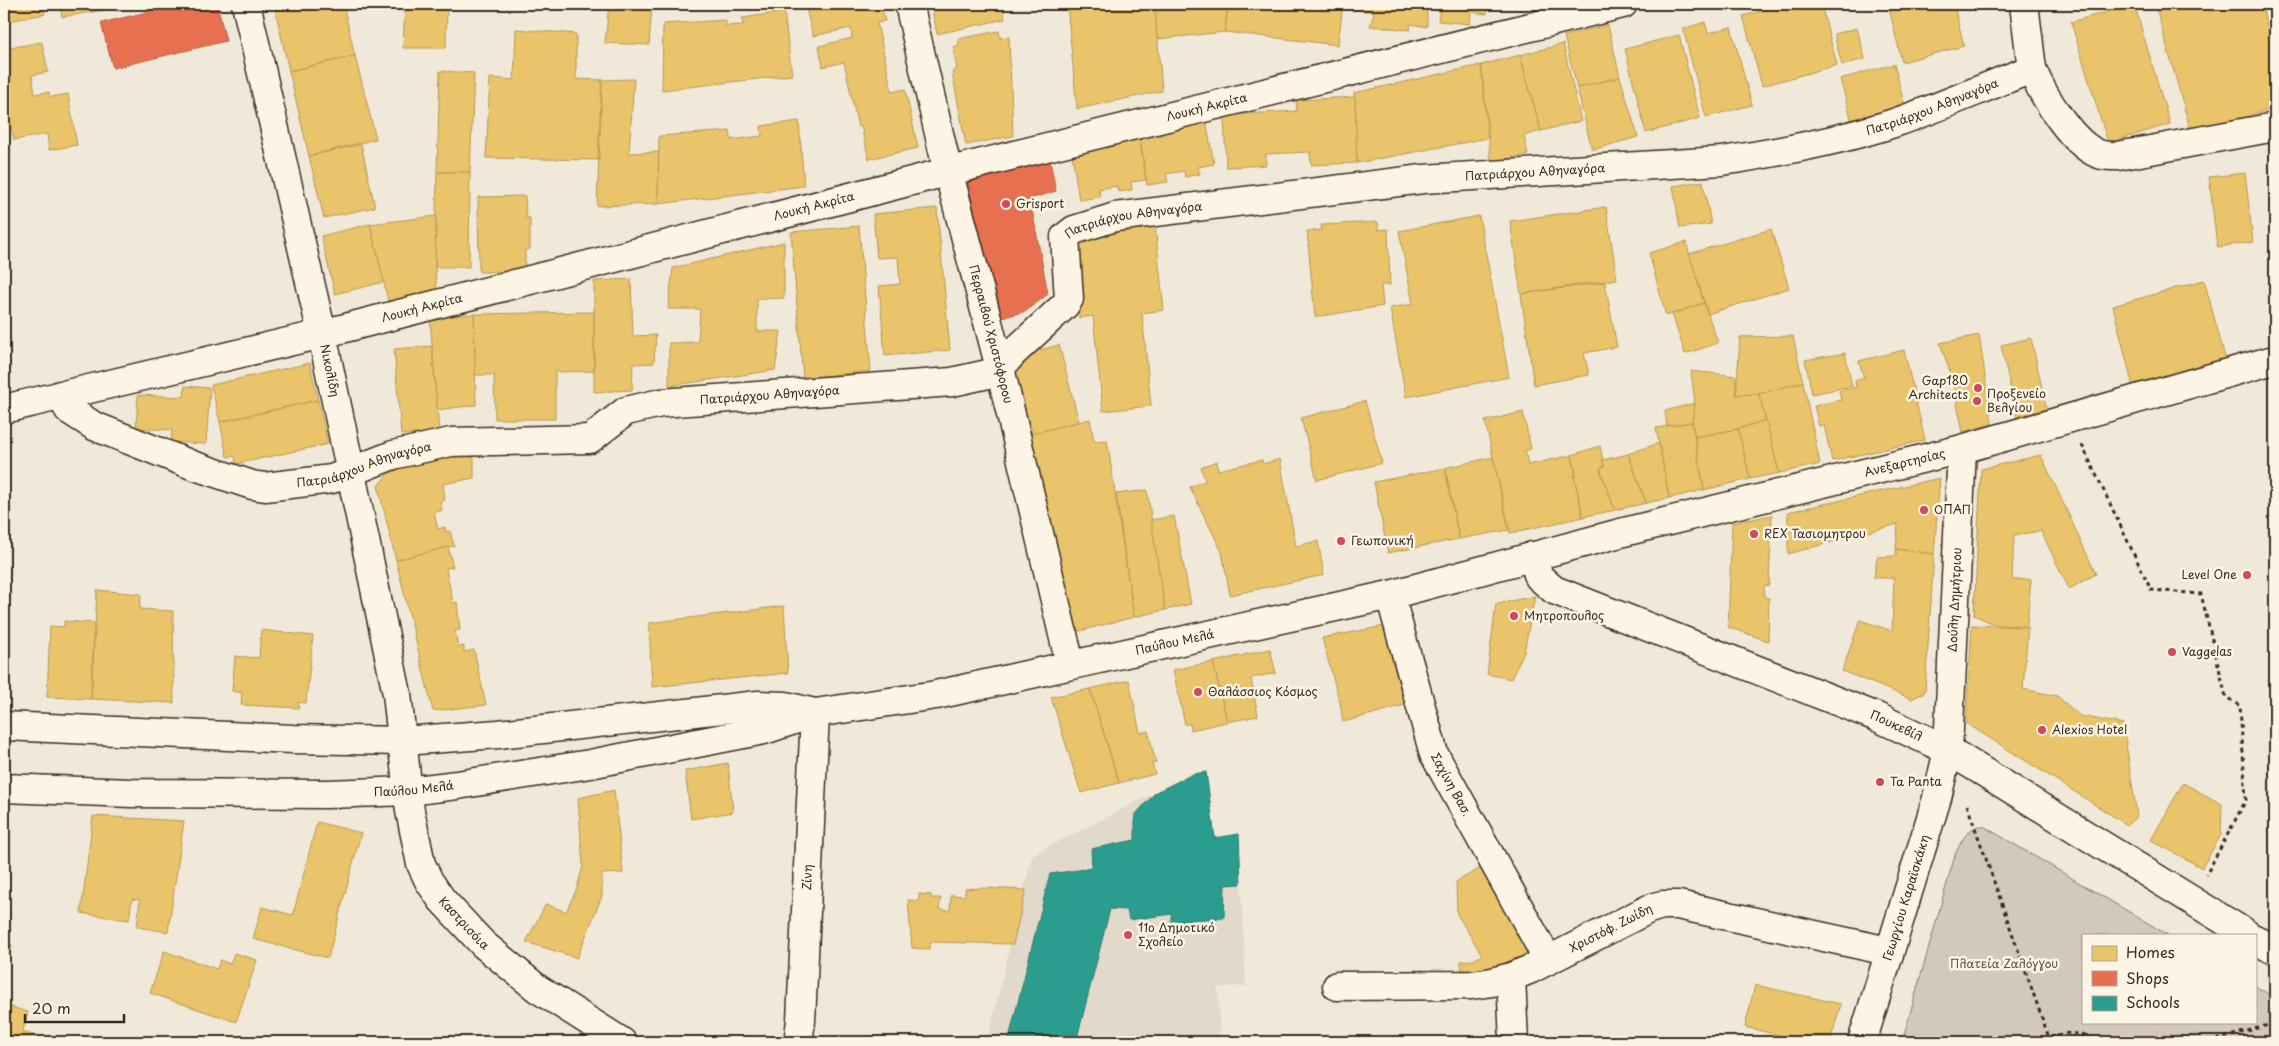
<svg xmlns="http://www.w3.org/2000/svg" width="2279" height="1046" viewBox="0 0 2279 1046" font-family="'Playpen Sans',sans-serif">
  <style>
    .built { fill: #e1d9c9 }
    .green { fill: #d2c9ba; stroke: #867a6c }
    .homes { fill: #e9c46a; stroke: #b59653 }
    .shops { fill: #e76f51; stroke: #b35a42 }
    .schools { fill: #2a9d8f; stroke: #2f7a6d }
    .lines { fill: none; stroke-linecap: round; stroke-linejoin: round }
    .street-casing { stroke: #3b2a1e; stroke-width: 31 }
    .secondary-casing { stroke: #3b2a1e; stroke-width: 31 }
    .path { stroke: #3b2a1e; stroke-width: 3; stroke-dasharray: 4 4; stroke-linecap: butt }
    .street { stroke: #fcf5e5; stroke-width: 28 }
    .secondary { stroke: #fcf5e5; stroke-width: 28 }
    .poi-dot { fill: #d1495b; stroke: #fcf5e5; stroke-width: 2 }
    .labels { text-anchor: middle; stroke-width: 5; stroke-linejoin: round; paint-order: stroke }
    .street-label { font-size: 12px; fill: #3b2a1e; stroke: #fcf5e5 }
    .poi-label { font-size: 12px; fill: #3b2a1e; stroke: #fcf5e5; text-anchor: start }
    .park-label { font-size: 12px; fill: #615245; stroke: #fcf5e5 }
  </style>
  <rect width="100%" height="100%" fill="#f0e9d9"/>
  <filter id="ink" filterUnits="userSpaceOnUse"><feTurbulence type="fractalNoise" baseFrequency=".02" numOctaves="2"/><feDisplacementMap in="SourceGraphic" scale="10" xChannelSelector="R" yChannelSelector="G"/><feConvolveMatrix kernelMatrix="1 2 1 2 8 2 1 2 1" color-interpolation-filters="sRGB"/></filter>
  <g filter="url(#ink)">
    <path class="built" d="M1206,772l9,66 26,46 5,102 -28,1 2,55h-233l45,-187 124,-63 37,-18z"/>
    <path class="green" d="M1979,826l6,1 183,108h-85v87h172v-36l20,12v44h-373l53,-187c5,-11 11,-26 24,-29z"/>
    <g class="homes">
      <path d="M4,4h39l2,10 -41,8z"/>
      <path d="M60,4h55l1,4 -54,9z"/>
      <path d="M274,4h69l12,52 -66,15z"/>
      <path d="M405,4h42l-1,44h-43z"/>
      <path d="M609,4h43l-3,41 -44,-2z"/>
      <path d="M805,4h76l4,17 -8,2 15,69 13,-3 13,59 -49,11 -8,-33 -3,1 -14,-65 -21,5 -4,-21 33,-8 -1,-10 -38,8z"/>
      <path d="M931,4h71l3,15 -68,15z"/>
      <path d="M1067,4h88l7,87 -85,18z"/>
      <path d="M1155,4h73l-3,28 -68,7z"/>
      <path d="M1228,4h115l-5,41 -113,-13z"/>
      <path d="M1347,4h80v23l-16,-3 -1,6 -40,-4 4,-14 -28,-4z"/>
      <path d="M1427,4h61l-1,10 -16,-2 -1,12 -32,-3 2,-14 -13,-1z"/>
      <path d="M1788,4h33l16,61 -75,21 -19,-70z"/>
      <path d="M1888,4h70l-4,1 10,41 -62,16z"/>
      <path d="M2134,4l36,120 -62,19 -37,-121z"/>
      <path d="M2155,4h106l14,49v55l-84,24z"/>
      <path d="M784,12l8,63 -130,15 1,-66 63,-4v6l17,-1 -1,-7z"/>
      <path d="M1705,22l3,11 23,-6 21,78 -46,12 -23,-88z"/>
      <path d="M1608,25l12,52 -43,11 -13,-52z"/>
      <path d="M1857,28l8,31 -23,6 -8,-31z"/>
      <path d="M516,29l60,5v45l26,1 -4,80 -112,-2 4,-80 24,2z"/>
      <path d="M999,31l1,7 9,-1 4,99 -47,9 -14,-73 5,-3 -4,-22 6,-2 -1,-6z"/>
      <path d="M1679,35l21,83 -54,15 -21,-84z"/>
      <path d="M42,42l6,30 -16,3 3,19 14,-2 1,5 18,-3 9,51 -28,5 -2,-16 -33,6 -10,-44v-47z"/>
      <path d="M1563,44l18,77 -40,10 -21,-76z"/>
      <path d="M1520,55l21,76 -17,5 4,19 -37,7 -10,-97z"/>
      <path d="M355,56l21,83 -67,17 -20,-85z"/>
      <path d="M1894,64l12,47 -53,14 -13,-46z"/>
      <path d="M1481,65l7,73 -131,25 -3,-70z"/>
      <path d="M440,71l34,2 -4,99h-33z"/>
      <path d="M1620,77l18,60 -46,13 -15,-62z"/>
      <path d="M634,79l-5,74 30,-1 -1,52 -61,2 5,-126z"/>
      <path d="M1355,97l2,66 -46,2 -1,-13 -44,2v11l-40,2 -2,-52 73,-4 -1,-11z"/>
      <path d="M1206,120l8,44 -16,3 2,7 -15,3 -1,-6 -18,3 2,8 -21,3 -7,-46 22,-4 -2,-8z"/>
      <path d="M799,121l5,65 -146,18 1,-68 71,-5 1,9 31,-4 -1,-10z"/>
      <path d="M1139,135l7,45 -15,2 1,8 -14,2 -1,-6 -18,3 1,8 -21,3 -7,-46 22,-3 -1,-9z"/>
      <path d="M361,144l14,63 -51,11 -15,-62z"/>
      <path d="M437,172h33l-1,95h-34z"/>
      <path d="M2245,173l8,69 -36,5 -8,-70z"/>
      <path d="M1703,181l8,43 -31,4 -7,-42z"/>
      <path d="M525,196l1,22h4v31l-5,1v21l-46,1 -1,-75z"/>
      <path d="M1606,207l11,72 -96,15 -11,-73z"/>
      <path d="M937,208l13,142 -65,6 -6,-70 21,-2 -2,-27 -21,1 -4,-44z"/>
      <path d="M436,216l-1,51 2,27 -49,7 -18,-77z"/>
      <path d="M1479,216l30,161 -103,20 -16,-89 23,-4 -14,-73z"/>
      <path d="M1378,222v8l10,-1 2,56h-9l2,21 -68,11 -8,-86 15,-1 -1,-5z"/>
      <path d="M370,224l14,58 -49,12 -14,-58z"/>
      <path d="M859,226l12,145 -68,7 -12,-146z"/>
      <path d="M1155,226l9,84 -22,3 9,93 -48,5 -10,-95 -14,2 -7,-83z"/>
      <path d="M1771,229l18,59 -81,26 -19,-60z"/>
      <path d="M784,242v56l-27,1v32h24l-6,39 -106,16v-43l29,-1 2,-33h-32l5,-41z"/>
      <path d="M1686,242l18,61 -38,13 -17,-63z"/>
      <path d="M631,279l2,57 23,-1 -2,28 -21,1 -1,26 -38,2v-111z"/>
      <path d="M2204,280l22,81 -93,26 -20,-81z"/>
      <path d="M1605,282l12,65 -33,6 5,22 -55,10 -13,-91z"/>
      <path d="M1704,303l14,40 -33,11 -13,-40z"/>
      <path d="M594,312v59l-39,1v47h-60l-1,-44h-19l-1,-61z"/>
      <path d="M474,314l2,91 -39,5 -7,-92z"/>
      <path d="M1979,335l13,89 -29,8 -13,-60 -10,-29z"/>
      <path d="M1793,336l10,46 -44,12 -23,1 4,-58z"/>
      <path d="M2031,338l16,72 -30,8 -16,-73z"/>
      <path d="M1059,345l20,77 -47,12 -20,-77z"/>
      <path d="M432,346l7,86 -38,3 -7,-86z"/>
      <path d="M1904,350l21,90 -93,21 -8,-36 -5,1 -5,-20 27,-6 -2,-9 17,-4 -1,-7 9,-2 -5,-17z"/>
      <path d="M1845,353l7,33 -40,8 -7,-34z"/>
      <path d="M310,363l8,37 -98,22 -9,-37z"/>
      <path d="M1691,371l45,5v19l23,-1 7,26 -28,9 -43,8 -3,-15 3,-19z"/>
      <path d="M1803,382l17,82 -41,9 -20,-79z"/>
      <path d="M185,386l25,2 -4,56 -35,-2 1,-12 -36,-2 2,-33 46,2z"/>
      <path d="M318,400l10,44 -92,20 -1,-8 -8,1 -7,-35z"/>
      <path d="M1365,401l17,62 -65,17 -16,-62z"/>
      <path d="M1695,403l-3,19 -25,4 -2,-15z"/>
      <path d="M1523,412l8,37 -6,2 3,14 44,-10 4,21h-2l9,41 -73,16 -25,-112z"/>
      <path d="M1090,419l4,22 13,-1 27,177 -62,16 -46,-198z"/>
      <path d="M1766,420l13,53 -29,6 -12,-50z"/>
      <path d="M1692,422l12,68 -35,8 -13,-70z"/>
      <path d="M1738,429l12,50 -46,11 -9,-53z"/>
      <path d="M1659,443l10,55 -23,5 -18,-49z"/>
      <path d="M1600,446l4,20 -4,3 15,41 -32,7 -9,-41h2l-4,-21z"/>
      <path d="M452,453l22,5v20l-31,6 2,16 -5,2 2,8 -8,3 4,16 7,-2 1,5 4,-1 4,15 -58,14 -18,-74 16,-20z"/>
      <path d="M1628,454l18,49 -31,7 -15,-41 4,-3 -1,-6z"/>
      <path d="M2041,455l55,119 -27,15 -28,-58 -27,4 -2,45 19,-1 -4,47 -31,-1 -22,-10 7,-146z"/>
      <path d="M1493,457l16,73 -50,9 -14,-71z"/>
      <path d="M1280,459l16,87 22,-5 6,34 -94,20 -8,-43 -32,-65 15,-6 -4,-14 16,-6 1,9 44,-10 1,4z"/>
      <path d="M1445,468l14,71 -71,14 -14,-71z"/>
      <path d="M1940,478l-6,76 -38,-5 2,-25 -110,30v-42z"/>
      <path d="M1147,490l18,120 -31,7 -18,-123z"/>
      <path d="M1772,515l-3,70 -5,1v11l5,1 -1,43 -40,-14 4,-104z"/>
      <path d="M1174,516l17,88 -26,6 -14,-90z"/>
      <path d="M448,547l5,20 -7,1 7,35 4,-1 3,28 -5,1 3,16 6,-1v6l10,-2 12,55 -53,6 -37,-151z"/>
      <path d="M1896,549l38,5 -9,138 -13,7 -70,-28 18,-51 32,11 2,-53h-20l3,-21 19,-1z"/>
      <path d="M97,590l44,4 -1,15 33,2 1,92 -83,-4z"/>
      <path d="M1535,596l-11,56 -13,27 -24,-5 9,-70z"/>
      <path d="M784,606l4,67 -136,14 -3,-64z"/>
      <path d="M64,621l30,2 -3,76 -44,-2 3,-71 14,1z"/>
      <path d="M1390,625l19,79 -66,18 -3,-19 -18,-65z"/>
      <path d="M1972,625l56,2 -5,62 34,7 23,20 43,8 14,92 -10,9 -161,-102z"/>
      <path d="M261,630l52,6 -7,67 -8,-1 1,6 -58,-3 1,-12 -10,-2 3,-35 24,2z"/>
      <path d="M1270,649l6,24 -25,5 7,38 -31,6 -14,-60z"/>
      <path d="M1213,662l14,60 -36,8 -1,-6h-5l-12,-54z"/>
      <path d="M1129,680l11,53 8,-2 8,32h-4l3,11 -36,9 -29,-94z"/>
      <path d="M1090,689l29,94 -38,10 -30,-96z"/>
      <path d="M728,763l5,49 -42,7 -6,-48z"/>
      <path d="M2183,783l39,21 -1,31 -19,33 -51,-28z"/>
      <path d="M614,790l9,83 -21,1v22l-25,62 -51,-16 20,-38 20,8 11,-24 6,-22 -5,-68z"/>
      <path d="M93,816l91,5 -16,111 -31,-5 3,-27 -8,-1 -3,21 -48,-7z"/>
      <path d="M317,822l44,11 -33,125 -75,-19 9,-32 31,8z"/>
      <path d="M1486,865l47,85 -43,24 -28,3 -1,-16 12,-1 9,-5 -25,-41 -1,-32z"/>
      <path d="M981,888l45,2 -13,54 -82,-2 -2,7 -17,-1 -4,-48 11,1v-7l12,1v3h10l-2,11 11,2 1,-16 14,1v-7z"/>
      <path d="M4,942l8,3 -8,30z"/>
      <path d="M164,951l53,18 3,-9 10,4 4,-11 23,7 -21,62 -86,-29z"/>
      <path d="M1755,985l86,19 -11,38h-23l-62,-15z"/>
      <path d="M4,1005l24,7 -5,19 14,4 -2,7h-31z"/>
      <path d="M1774,1034l33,8h-35z"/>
    </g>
    <g class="shops">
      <path d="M145,4h72l9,37 -113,27 -12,-45 46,-11z"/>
      <path d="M1049,156l7,35 -26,8 18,95 -22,17 -28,8 -30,-136z"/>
    </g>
    <path class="schools" d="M1206,772l9,66 24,-4 2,50 -16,1 -1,33 -53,3 1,-7 -43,6 -2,-10 -17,-1 -34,133h-68l42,-168 42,-6 -1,-19 44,-9v-25l21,-23 37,-18z"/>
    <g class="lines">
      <defs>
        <g id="street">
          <path id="s1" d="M246,4l76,330 75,360 13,117 11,53 8,17 13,19 41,44 55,45 84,53"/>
          <path d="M2024,4l8,65c10,25 42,79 70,86 5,1 11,1 16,1l157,-29"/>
          <path id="s2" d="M60,395l9,15 25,16 98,39 60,20 13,2 67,-8 61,-24 58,-13 139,-3 36,-28 35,-8 291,-21 36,-8 12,-6 13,-15 52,-48 4,-6 -4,-62 9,-7 41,-13 308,-38 299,-18c59,-9 118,-20 175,-39 46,-16 90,-36 135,-53"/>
          <path id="s3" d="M4,409l318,-75 632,-164 669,-166"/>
          <path id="s4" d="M1532,556l7,21 15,13 323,127 71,33 300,185"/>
          <path id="s5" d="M1390,595l44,159 114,206"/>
          <path d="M2255,939l20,12"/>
          <path d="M1511,977l3,65"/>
          <path id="s6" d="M1337,986l135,-1 20,-3 19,-5 20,-8 118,-60 13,-4h16l210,46"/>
          <path id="s7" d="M798,1042l3,-21 14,-308"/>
          <path id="s8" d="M1862,1042l75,-244 11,-48 14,-301"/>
        </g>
        <g id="secondary">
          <path id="s9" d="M909,4l35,151 56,213 70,296"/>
          <path d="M4,726l289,13 110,2 95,-7 260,-29 28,1 25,6"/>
          <path id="s10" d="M4,788l127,5 196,1 81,-3 49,-6 133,-21 174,-34 51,-17 121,-18 454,-100 234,-63 338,-83 308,-88 5,1"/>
        </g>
      </defs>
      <use href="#street" class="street-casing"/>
      <use href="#secondary" class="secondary-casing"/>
      <g class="path">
        <path d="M2082,445l69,145 50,4 25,103 14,9 6,94 -40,75"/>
        <path d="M1967,805l82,233"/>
        <path d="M2043,1042c18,-12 37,-11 54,0"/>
        <path d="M2209,1042l66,-19"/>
      </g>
      <use href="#street" class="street"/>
      <use href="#secondary" class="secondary"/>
    </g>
  </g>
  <g class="poi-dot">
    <circle cx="1006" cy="204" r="5"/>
    <circle cx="1978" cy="388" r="5"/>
    <circle cx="1977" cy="401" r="5"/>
    <circle cx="1924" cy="510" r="5"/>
    <circle cx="1754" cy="534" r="5"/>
    <circle cx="1341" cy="541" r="5"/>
    <circle cx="2247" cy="575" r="5"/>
    <circle cx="1514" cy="616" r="5"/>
    <circle cx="2172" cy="652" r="5"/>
    <circle cx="1198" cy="692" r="5"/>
    <circle cx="2042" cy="730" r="5"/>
    <circle cx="1880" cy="782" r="5"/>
    <circle cx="1128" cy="935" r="5"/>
  </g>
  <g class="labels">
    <g class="street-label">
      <text dy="4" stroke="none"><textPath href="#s2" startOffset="2026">Πατριάρχου Αθηναγόρα</textPath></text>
      <text dy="4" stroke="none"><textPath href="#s3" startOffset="1240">Λουκή Ακρίτα</textPath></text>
      <text dy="4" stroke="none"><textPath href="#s2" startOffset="1621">Πατριάρχου Αθηναγόρα</textPath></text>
      <text dy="4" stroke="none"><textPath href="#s3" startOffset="835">Λουκή Ακρίτα</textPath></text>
      <text dy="4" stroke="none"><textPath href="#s2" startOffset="1216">Πατριάρχου Αθηναγόρα</textPath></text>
      <text dy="4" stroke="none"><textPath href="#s3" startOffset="430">Λουκή Ακρίτα</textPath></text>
      <text dy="4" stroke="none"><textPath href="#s9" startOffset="340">Περραιβού Χριστόφορου</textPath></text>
      <text dy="4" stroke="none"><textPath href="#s1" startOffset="376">Νικολίδη</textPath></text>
      <text dy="4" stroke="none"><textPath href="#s2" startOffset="751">Πατριάρχου Αθηναγόρα</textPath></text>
      <text dy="4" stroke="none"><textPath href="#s10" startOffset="1938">Ανεξαρτησίας</textPath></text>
      <text dy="4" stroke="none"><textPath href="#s2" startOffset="331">Πατριάρχου Αθηναγόρα</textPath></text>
      <text dy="4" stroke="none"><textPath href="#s8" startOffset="455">Δούλη Δημήτριου</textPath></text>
      <text dy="4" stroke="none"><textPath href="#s10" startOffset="1186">Παύλου Μελά</textPath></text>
      <text dy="4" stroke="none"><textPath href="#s4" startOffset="410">Πουκεβίλ</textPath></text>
      <text dy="4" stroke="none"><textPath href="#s5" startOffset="200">Σαχίνη Βασ.</textPath></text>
      <text dy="4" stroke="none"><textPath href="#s10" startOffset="410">Παύλου Μελά</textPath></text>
      <text dy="4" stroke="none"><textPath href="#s7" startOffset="165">Ζίνη</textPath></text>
      <text dy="4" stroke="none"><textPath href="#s8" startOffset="151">Γεωργίου Καραϊσκάκη</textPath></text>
      <text dy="4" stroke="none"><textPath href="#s1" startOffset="952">Καστρισόια</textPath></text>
      <text dy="4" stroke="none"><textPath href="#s6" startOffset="286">Χριστόφ. Ζωίδη</textPath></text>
    </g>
    <g class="poi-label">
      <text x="1016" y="208">Grisport</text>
      <text x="1968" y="385" text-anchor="end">Gap180<tspan x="1968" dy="14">Architects</tspan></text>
      <text x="1987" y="398">Προξενείο<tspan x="1987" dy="14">Βελγίου</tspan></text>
      <text x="1934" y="514">ΟΠΑΠ</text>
      <text x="1764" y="538">REX Τασιομητρου</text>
      <text x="1351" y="545">Γεωπονική</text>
      <text x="2237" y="579" text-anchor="end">Level One</text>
      <text x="1524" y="620">Μητροπουλος</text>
      <text x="2182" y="656">Vaggelas</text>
      <text x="1208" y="696">Θαλάσσιος Κόσμος</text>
      <text x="2052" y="734">Alexios Hotel</text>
      <text x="1890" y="786">Ta Panta</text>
      <text x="1138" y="932">11ο Δημοτικό<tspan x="1138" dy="14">Σχολείο</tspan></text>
    </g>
    <g class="park-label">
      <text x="2004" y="968">Πλατεία Ζαλόγγου</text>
    </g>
  </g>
  <rect width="2279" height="1046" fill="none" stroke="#fcf5e5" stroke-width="20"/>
  <rect x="10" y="10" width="2259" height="1026" fill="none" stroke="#3b2a1e" stroke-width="2" filter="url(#ink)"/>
  <rect x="2082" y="934" width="175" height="90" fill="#fcf5e5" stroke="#afa495"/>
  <rect x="2092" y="946" width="25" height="15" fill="#e9c46a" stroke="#afa495"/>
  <text x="2126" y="958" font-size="15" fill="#3b2a1e">Homes</text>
  <rect x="2092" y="971" width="25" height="15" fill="#e76f51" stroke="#afa495"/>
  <text x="2126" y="984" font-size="15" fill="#3b2a1e">Shops</text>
  <rect x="2092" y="996" width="25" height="15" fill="#2a9d8f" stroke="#afa495"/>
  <text x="2126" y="1008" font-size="15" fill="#3b2a1e">Schools</text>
  <path d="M25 1014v8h99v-8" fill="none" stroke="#3b2a1e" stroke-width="2.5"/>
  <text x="32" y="1014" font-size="15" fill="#3b2a1e" stroke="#fcf5e5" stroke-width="4" paint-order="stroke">20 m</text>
</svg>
